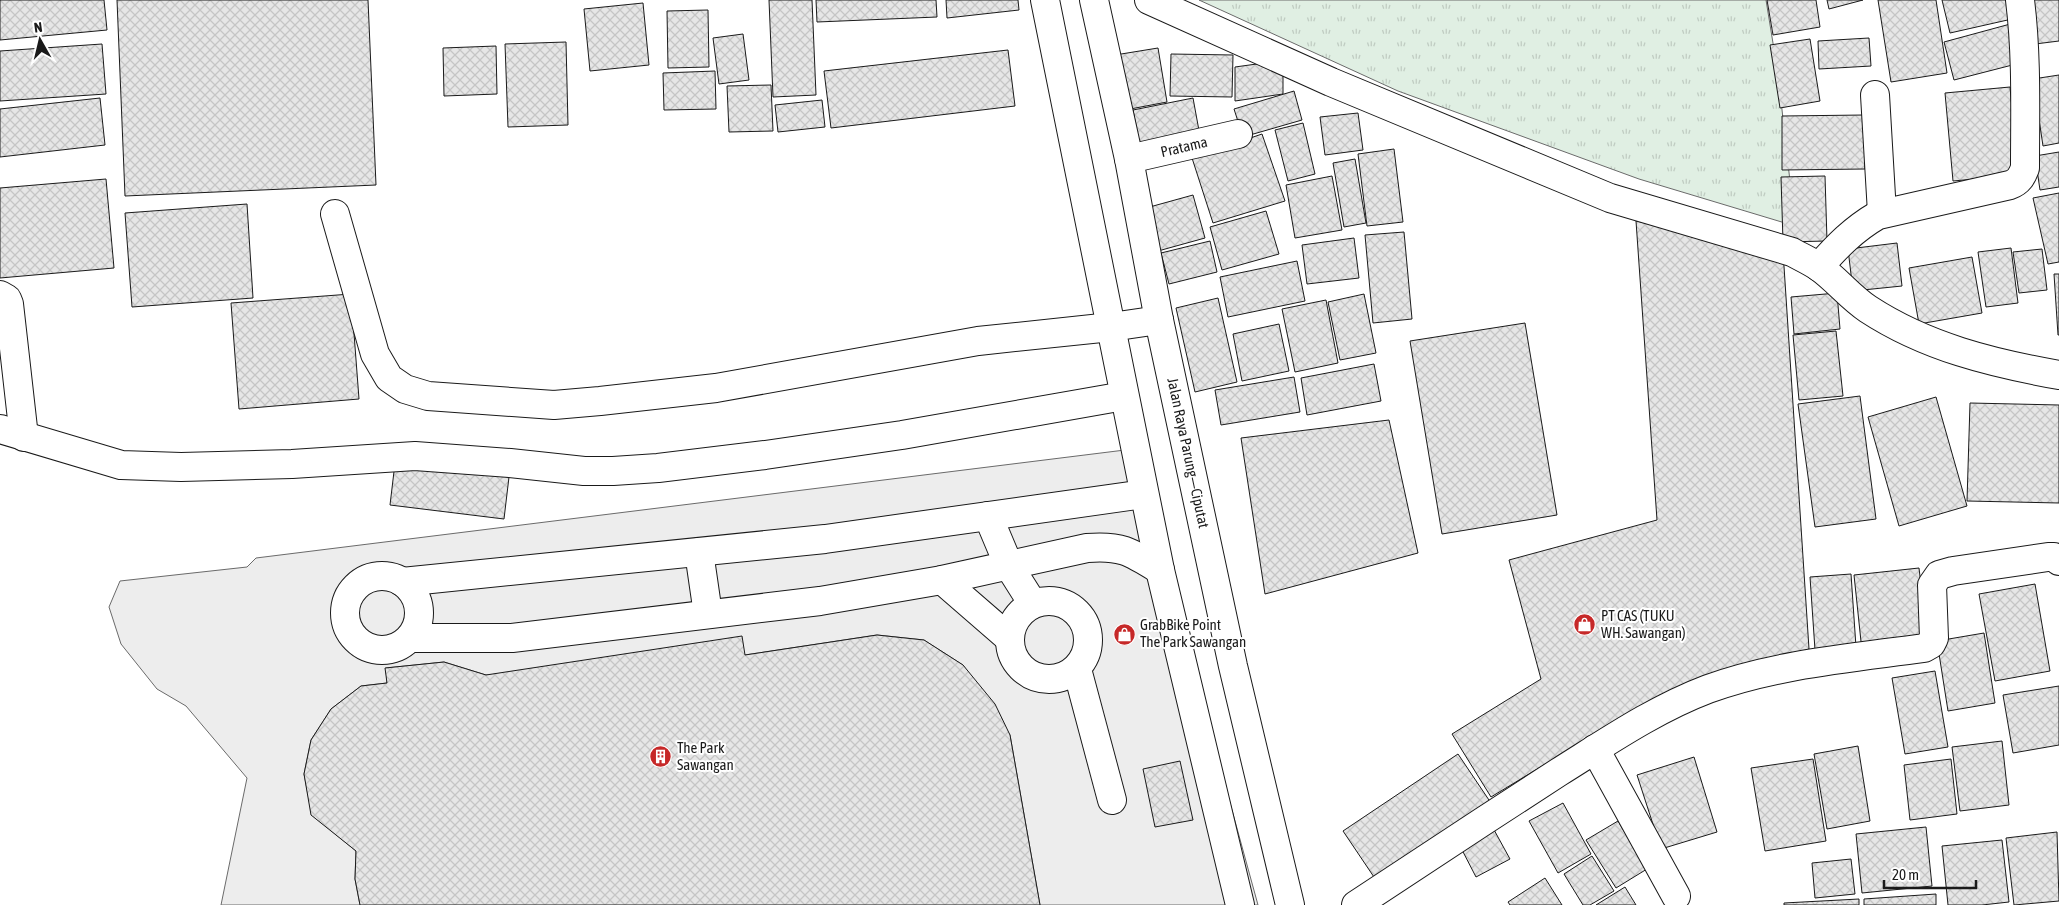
<svg xmlns="http://www.w3.org/2000/svg" width="2059" height="905" viewBox="0 0 2059 905" font-family="'Asap Condensed',sans-serif">
  <style>
    .grass { fill: url(#grass-tufts); stroke: #6a6a6a }
    .parking { fill: #ededed; stroke: #6a6a6a }
    .building { fill: url(#building-cross-hatch); stroke: #1a1a1a }
    .lines { fill: none; stroke-linecap: round; stroke-linejoin: round }
    .minor-casing { stroke: #1a1a1a; stroke-width: 30 }
    .highway-casing { stroke: #1a1a1a; stroke-width: 30 }
    .minor { stroke: #fff; stroke-width: 28 }
    .highway { stroke: #fff; stroke-width: 28 }
    .labels { text-anchor: middle; stroke-width: 4; stroke-linejoin: round; paint-order: stroke }
    .street-label { font-size: 15px; fill: #1a1a1a; stroke: #fff }
    .poi-label { font-size: 15px; fill: #1a1a1a; stroke: #fff; text-anchor: start }
  </style>
  <defs>
    <pattern id="grass-tufts" width="24" height="20" patternUnits="userSpaceOnUse" patternTransform="scale(1.25)"><rect width="24" height="20" fill="#e0efe3"/><path d="M3 7l-1-3M5 7V3M7 7l1-3M15 17l-1-3M17 17v-4M19 17l1-3" fill="none" stroke="#c0ccc2"/></pattern>
    <pattern id="building-cross-hatch" width="8" height="8" patternUnits="userSpaceOnUse" patternTransform="scale(1.25)"><rect width="8" height="8" fill="#e6e6e6"/><path d="M0 0l8 8M0 8l8-8" fill="none" stroke="#c5c5c5"/></pattern>
  </defs>
  <rect width="100%" height="100%" fill="#fff"/>
  <path class="grass" d="M1199,0h567l12,74 17,152 -156,-47 -241,-88z"/>
  <path class="parking" d="M1133,449l125,456h-218l-30,-170 -47,-70 -39,-25 -47,-5 -132,20 -259,20 -42,-13 -58,6 1,15 -26,3 -30,23 -20,31 -7,34 8,41 44,36 -1,28 5,26h-139l26,-127 -61,-72 -29,-17 -36,-45 -12,-37 11,-26 127,-14 9,-9z"/>
  <g class="building">
    <path d="M0,0h104l3,30 -107,10z"/>
    <path d="M117,0h251l8,185 -251,11z"/>
    <path d="M769,0h43l4,95 -43,2z"/>
    <path d="M816,0h120l1,17 -120,5z"/>
    <path d="M946,0h72l1,10 -72,8z"/>
    <path d="M1767,0h49l4,27 -47,8z"/>
    <path d="M1827,0h36l-34,9z"/>
    <path d="M1878,0h58l11,73 -56,9z"/>
    <path d="M1942,0h65l5,19 -62,14z"/>
    <path d="M2030,0h29v41l-24,3z"/>
    <path d="M643,3l6,62 -59,6 -6,-62z"/>
    <path d="M708,10l1,57 -41,1 -1,-57z"/>
    <path d="M2014,23l10,39 -70,18 -10,-38z"/>
    <path d="M743,34l6,46 -30,4 -6,-46z"/>
    <path d="M1869,38l2,28 -52,3 -1,-28z"/>
    <path d="M1810,39l10,62 -40,7 -10,-63z"/>
    <path d="M566,42l2,83 -60,2 -3,-83z"/>
    <path d="M102,44l4,50 -106,7v-50z"/>
    <path d="M496,46l1,48 -53,2 -1,-48z"/>
    <path d="M1158,48l9,54 -42,8 -10,-55z"/>
    <path d="M1008,50l7,56 -184,22 -7,-57z"/>
    <path d="M1171,54l62,1 -1,42 -62,-1z"/>
    <path d="M1264,63l19,9v22l-48,7v-34z"/>
    <path d="M715,71l1,38 -52,1 -1,-37z"/>
    <path d="M2059,75v68l-16,3 -10,-67z"/>
    <path d="M771,85l2,46 -44,1 -2,-46z"/>
    <path d="M2010,87l8,88 -65,6 -8,-88z"/>
    <path d="M1294,91l8,29 -59,17 -9,-28z"/>
    <path d="M100,98l5,47 -105,12v-48z"/>
    <path d="M1193,98l7,38 -60,11 -7,-37z"/>
    <path d="M822,100l3,27 -47,5 -3,-27z"/>
    <path d="M1358,113l5,37 -38,5 -5,-38z"/>
    <path d="M1864,115l1,54 -83,1v-54z"/>
    <path d="M1303,123l12,51 -27,7 -13,-51z"/>
    <path d="M1262,134l23,67 -72,22 -21,-65z"/>
    <path d="M1394,149l9,73 -36,4 -9,-72z"/>
    <path d="M2059,152v35l-19,3 -5,-34z"/>
    <path d="M1355,159l11,64 -22,4 -11,-64z"/>
    <path d="M1332,176l10,54 -47,8 -9,-53z"/>
    <path d="M1825,176l2,65 -44,1 -2,-65z"/>
    <path d="M106,179l8,89 -114,10v-90z"/>
    <path d="M2059,193v69l-11,2 -15,-66z"/>
    <path d="M1193,195l12,43 -47,13 -12,-43z"/>
    <path d="M247,204l6,94 -121,9 -7,-94z"/>
    <path d="M1266,211l13,43 -57,16 -12,-43z"/>
    <path d="M1636,221l147,30 26,398 -149,46 -169,102 -39,-63 89,-55 -32,-119 148,-40z"/>
    <path d="M1404,232l8,87 -39,4 -8,-88z"/>
    <path d="M1354,238l5,40 -52,6 -5,-39z"/>
    <path d="M1210,241l7,31 -48,12 -8,-31z"/>
    <path d="M1897,243l5,43 -49,5 -5,-42z"/>
    <path d="M2011,248l7,55 -32,4 -8,-55z"/>
    <path d="M2042,249l5,41 -28,3 -6,-41z"/>
    <path d="M1972,257l10,56 -63,11 -10,-56z"/>
    <path d="M1297,261l8,40 -77,16 -8,-40z"/>
    <path d="M2054,274h5v61h-1z"/>
    <path d="M1837,293l3,36 -46,5 -3,-37z"/>
    <path d="M351,294l8,105 -120,10 -8,-106z"/>
    <path d="M1364,294l12,59 -36,7 -12,-58z"/>
    <path d="M1218,298l19,84 -42,10 -19,-84z"/>
    <path d="M1326,300l12,63 -43,9 -13,-63z"/>
    <path d="M1525,323l32,192 -115,19 -32,-193z"/>
    <path d="M1279,324l10,47 -47,10 -9,-47z"/>
    <path d="M1836,331l7,65 -44,4 -6,-65z"/>
    <path d="M1374,364l7,37 -74,14 -6,-37z"/>
    <path d="M1294,377l6,35 -79,13 -6,-35z"/>
    <path d="M1860,396l16,123 -61,8 -17,-123z"/>
    <path d="M1936,397l31,109 -68,20 -31,-109z"/>
    <path d="M1970,403l89,2v98l-92,-2z"/>
    <path d="M1389,420l29,133 -153,41 -24,-156z"/>
    <path d="M395,463l114,14 -5,42 -114,-14z"/>
    <path d="M1919,568l9,76 -66,7 -8,-76z"/>
    <path d="M1851,574l5,73 -41,3 -5,-73z"/>
    <path d="M2035,584l15,87 -55,10 -16,-87z"/>
    <path d="M1984,633l11,70 -47,8 -11,-70z"/>
    <path d="M877,635l47,5 39,25 32,39 15,31 30,170h-680l-5,-26 1,-28 -45,-36 -7,-41 7,-34 20,-31 30,-23 26,-3 -2,-15 59,-6 42,13 256,-39 3,19z"/>
    <path d="M1935,671l13,76 -43,7 -13,-76z"/>
    <path d="M2059,686v59l-46,8 -10,-58z"/>
    <path d="M2002,741l7,64 -49,6 -8,-64z"/>
    <path d="M1858,746l12,75 -43,8 -13,-75z"/>
    <path d="M1458,754l35,52 -115,77 -35,-52z"/>
    <path d="M1694,757l23,75 -56,17 -24,-74z"/>
    <path d="M1813,759l13,82 -61,10 -14,-83z"/>
    <path d="M1951,759l6,55 -47,6 -6,-55z"/>
    <path d="M1180,761l13,59 -38,7 -12,-58z"/>
    <path d="M1563,803l28,51 -33,19 -29,-52z"/>
    <path d="M1618,821l29,48 -31,19 -30,-48z"/>
    <path d="M1926,827l6,59 -70,7 -6,-59z"/>
    <path d="M1493,828l17,31 -34,18 -16,-31z"/>
    <path d="M2057,832l2,69 -45,4 -8,-67z"/>
    <path d="M2002,840l7,62 -27,3h-34l-6,-59z"/>
    <path d="M1592,856l22,35 -24,14h-7l-19,-31z"/>
    <path d="M1851,859l4,35 -40,4 -3,-35z"/>
    <path d="M1545,878l17,27h-52l-2,-3z"/>
    <path d="M1625,887l11,18h-40z"/>
    <path d="M1936,894v11h-72v-6z"/>
    <path d="M1859,899v6h-75v-2z"/>
  </g>
  <g class="lines">
    <defs>
      <g id="minor">
        <path d="M1149,0l182,82 279,116 182,54c9,5 18,9 27,15 17,12 31,30 49,42 58,38 124,54 191,66"/>
        <path d="M1875,95l7,118"/>
        <path d="M1129,159l109,-25"/>
        <path d="M335,214l40,140 14,24 16,11 23,7 126,9 46,-4 116,-13 262,-47 133,-14"/>
        <path d="M1819,267c18,-21 35,-38 59,-52l132,-30c9,-3 12,-9 15,-17 0,-56 2,-112 -5,-168"/>
        <path d="M0,295l7,4 2,5 15,133"/>
        <path d="M0,429l121,36 60,2 111,-3 123,-8 95,7 74,8h29l45,-3 107,-13 137,-20 222,-39"/>
        <path d="M988,516l21,50 24,38"/>
        <path d="M699,552l9,62"/>
        <circle cx="382" cy="613" r="37"/>
        <path d="M942,580l68,59"/>
        <path d="M402,582l423,-43 319,-45"/>
        <circle cx="1049" cy="640" r="39"/>
        <path d="M410,638h102l308,-37 122,-21 145,-32c34,-3 44,4 73,22"/>
        <path d="M1077,669l35,131"/>
        <path d="M1595,749l81,147"/>
        <path d="M1356,905c68,-45 135,-89 203,-133 48,-30 96,-63 149,-83 69,-25 144,-31 216,-41l7,-4 3,-6 -2,-53 7,-10 14,-4 95,-14h6l5,4"/>
      </g>
      <g id="highway">
        <path d="M1045,0l115,570 80,335"/>
        <path d="M1094,0l35,159 30,161 74,346 57,239"/>
        <path d="M1111,327l48,-7"/>
      </g>
    </defs>
    <use href="#minor" class="minor-casing"/>
    <use href="#highway" class="highway-casing"/>
    <use href="#minor" class="minor"/>
    <use href="#highway" class="highway"/>
  </g>
  <defs>
    <symbol id="shop-disc" viewBox="-11 -11 22 22"><circle r="9.5" fill="#c62828" stroke="#fff"/><path d="M-5-2.5h2.3a2.7 3.5 0 0 1 5.4 0H5L5.5 6h-11ZM-1.5-2.5h3a1.5 2.3 0 0 0-3 0Z" fill="#fff"/></symbol>
    <symbol id="building-disc" viewBox="-11 -11 22 22"><circle r="9.5" fill="#c62828" stroke="#fff"/><path d="M-4-6H4V6H1V3H-1V6H-4ZM-2.5-4.3h1.7v1.8h-1.7ZM.8-4.3h1.7v1.8H.8ZM-2.5-1h1.7V.8h-1.7ZM.8-1h1.7V.8H.8Z" fill="#fff"/></symbol>
  </defs>
  <g fill-rule="evenodd">
    <use href="#shop-disc" x="1572" y="612" width="25" height="25"/>
    <use href="#shop-disc" x="1112" y="622" width="25" height="25"/>
    <use href="#building-disc" x="648" y="744" width="25" height="25"/>
  </g>
  <g class="labels">
    <g class="street-label">
      <text transform="translate(1184 147) rotate(-13)" y="5">Pratama</text>
      <text transform="translate(1188 453) rotate(78)" y="5">Jalan Raya Parung—Ciputat</text>
    </g>
    <g class="poi-label">
      <text x="1601" y="621">PT CAS (TUKU<tspan x="1601" dy="17">WH. Sawangan)</tspan></text>
      <text x="1140" y="630">GrabBike Point<tspan x="1140" dy="17">The Park Sawangan</tspan></text>
      <text x="677" y="753">The Park<tspan x="677" dy="17">Sawangan</tspan></text>
    </g>
  </g>
  <g transform="translate(40 40) rotate(352)" stroke="#ffffff" stroke-width="4" paint-order="stroke">
  <path d="M0-4L9 19L0 12L-9 19Z" fill="#1a1a1a"/>
  <text y="-8" font-size="14" font-weight="bold" text-anchor="middle" fill="#1a1a1a">N</text>
  </g>
  <path d="M1884 880v8h92v-8" fill="none" stroke="#1a1a1a" stroke-width="2.5"/>
  <text x="1892" y="880" font-size="15" fill="#1a1a1a" stroke="#ffffff" stroke-width="4" paint-order="stroke">20 m</text>
</svg>
